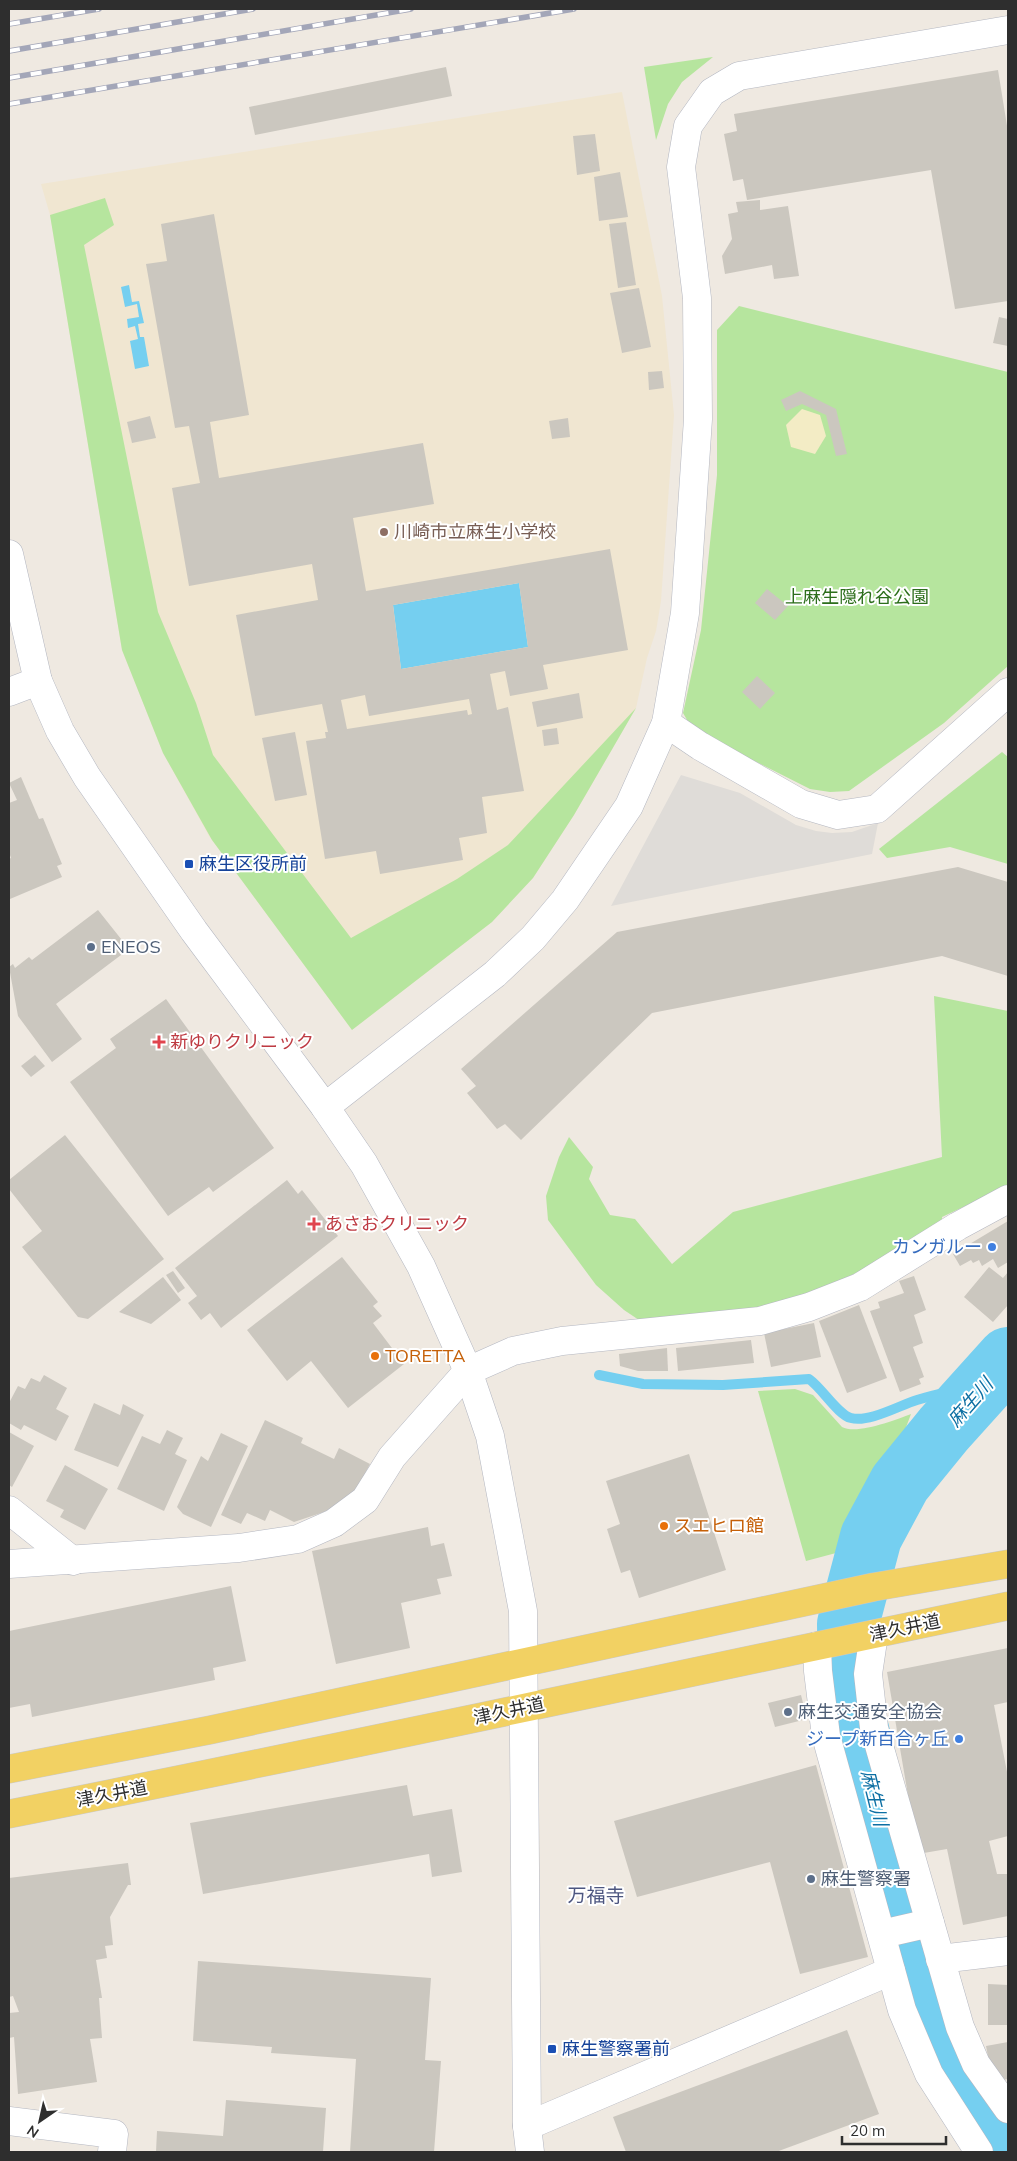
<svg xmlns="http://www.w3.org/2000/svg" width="1017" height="2161" viewBox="0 0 1017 2161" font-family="Mulish,'Noto Sans JP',sans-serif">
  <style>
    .education { fill: #f0e6d1 }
    .green { fill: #b6e59e }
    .sand { fill: #f3ecc5 }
    .plaza { fill: #dfdcd8 }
    .water { fill: #75cff0 }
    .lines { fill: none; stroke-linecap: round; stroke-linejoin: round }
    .stream { stroke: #75cff0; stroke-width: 10 }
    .river { stroke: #75cff0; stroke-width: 62 }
    .building { fill: #cbc7bf; fill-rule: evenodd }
    .street-casing { stroke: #b4b7c1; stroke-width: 29 }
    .secondary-casing { stroke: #b4b7c1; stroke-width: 29 }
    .primary-casing { stroke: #c9c9c9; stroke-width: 29 }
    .street { stroke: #fff; stroke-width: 28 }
    .secondary { stroke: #fff; stroke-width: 28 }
    .primary { stroke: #f2d163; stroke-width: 28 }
    .rail-casing { stroke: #a3a6b8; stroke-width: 5.5 }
    .rail { stroke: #fff; stroke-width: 4; stroke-dasharray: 11; stroke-linecap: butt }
    .education-dot { fill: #8d6e63; stroke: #fff; stroke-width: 2 }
    .transit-dot { fill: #1a4fb4; stroke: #fff; stroke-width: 2 }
    .service-dot { fill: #5c6f8a; stroke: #fff; stroke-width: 2 }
    .health-dot { fill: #e0444e; stroke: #fff; stroke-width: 2 }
    .shop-dot { fill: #3f7fe0; stroke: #fff; stroke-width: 2 }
    .food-dot { fill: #e8710a; stroke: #fff; stroke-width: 2 }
    .labels { text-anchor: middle; stroke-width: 4; stroke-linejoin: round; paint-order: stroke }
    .education-label { font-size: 18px; fill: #785e54; stroke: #fff; text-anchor: start }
    .park-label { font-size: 18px; fill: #2c6e1b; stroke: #fff }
    .transit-label { font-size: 18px; fill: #164399; stroke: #fff; text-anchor: start }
    .service-label { font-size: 18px; fill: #4e5e75; stroke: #fff; text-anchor: start }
    .health-label { font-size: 18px; fill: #be3a42; stroke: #fff; text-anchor: start }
    .shop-label { font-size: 18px; fill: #366cbe; stroke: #fff; text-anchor: end }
    .food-label { font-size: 18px; fill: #c56008; stroke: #fff; text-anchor: start }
    .street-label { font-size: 18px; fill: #2e2e2e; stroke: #fff }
    .water-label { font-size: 19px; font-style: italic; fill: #0d6fa3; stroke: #fff }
    .neighbourhood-label { font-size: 19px; fill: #4d5680; stroke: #fff }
  </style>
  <rect width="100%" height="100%" fill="#efe9e1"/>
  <path class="education" d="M622,92l40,204 12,119 -13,186 -5,30 -9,27 -11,50 -62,107 -41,63 -41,44 -140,108 -143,-194 -46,-83 -41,-103 -72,-435 -9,-31z"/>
  <g class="green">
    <path d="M713,57l-31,25 -14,22 -12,36 -12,-73z"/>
    <path d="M105,198l9,27 -30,20 74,367 38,91 17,52 138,183 106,-59 51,-34 128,-137 -62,107 -41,63 -41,44 -140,108 -140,-190 -49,-87 -41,-103 -72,-435z"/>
    <path d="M739,306l269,66v294l-64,57 -95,68 -19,1 -20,-3 -117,-59 -10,-17 18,-83 16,-155v-145z"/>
    <path d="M1002,752l6,5v107l-58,-17 -63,11 -8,-9z"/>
    <path d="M934,996l74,15v175l-66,31v15l-24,14 -137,60 -136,18 -21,-14 -28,-25 -48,-65 -2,-24 13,-39 10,-20 24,30 -4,12 21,36 25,4 37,45 61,-52 209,-55z"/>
    <path d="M795,1389l18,6 29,32c15,8 53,-7 69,-13l-9,24 -37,52 -29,63 -30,8 -48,-170z"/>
  </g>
  <path class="sand" d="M802,409l18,6 6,21 -11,18 -24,-7 -5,-22z"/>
  <path class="plaza" d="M681,775l59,18 56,32 20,6 16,2 20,-1 26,-9 -6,31 -261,52z"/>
  <g class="water">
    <path d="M129,285l3,17 7,-1 5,22 -6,1 2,13h4l5,29 -14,3 -5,-28 8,-2 -3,-13 -7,2 -1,-9 12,-2 -2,-13 -12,3 -4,-20z"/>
    <path d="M519,583l9,64 -127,22 -8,-64z"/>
  </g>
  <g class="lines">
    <path class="stream" d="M599,1375l44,9 80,1 86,-6c13,9 29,36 42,39 18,5 49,-13 66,-18 22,-7 46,-11 68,-17"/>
    <path class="river" d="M1008,1358l-64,71 -44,54 -29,54 -23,87 1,69 79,321 26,57 36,41 18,28"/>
  </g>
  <g class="building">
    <path d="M446,67l6,29 -197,39 -6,-28z"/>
    <path d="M998,70l10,62v169l-53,8 -24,-139 -184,30 -4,-21 -10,2 -9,-47 13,-3 -3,-17z"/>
    <path d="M595,134l5,37 -23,4 -4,-39z"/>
    <path d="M620,172l8,45 -29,4 -5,-44z"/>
    <path d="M760,200v10l28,-4 11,70 -25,3 -2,-14 -47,9 -3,-18 10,-17 -4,-25 10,-2 -2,-10z"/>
    <path d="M214,214l35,201 -39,7 9,56 204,-35 11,61 -81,14 13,73 244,-42 18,101 -85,15 5,24 -38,7 -5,-25 -15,3 7,36 11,-3 16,84 -42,6 5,36 -28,5 4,22 -83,14 -4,-23 -51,8 -19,-118 20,-3 -1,-6h3l-6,-28 -67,12 -19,-101 82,-15 -6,-36 -123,22 -17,-98 28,-5 -11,-57 -14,2 -29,-164 21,-3 -6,-37zM519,583l9,64 -127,22 -8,-64zM365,695l4,21 100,-17 3,15 -4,1 -1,-5 -120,19 -6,-29z"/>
    <path d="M626,222l10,63 -18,3 -9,-64z"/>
    <path d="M639,288l12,59 -29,6 -12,-60z"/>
    <path d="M999,317l9,2v27l-15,-3z"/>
    <path d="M662,371l2,17 -15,2 -1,-18z"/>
    <path d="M800,391l36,18 11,45 -11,2 -10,-41 -24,-11 -16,7 -5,-11z"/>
    <path d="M150,416l6,22 -24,5 -5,-21z"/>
    <path d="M568,418l2,19 -18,2 -3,-18z"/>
    <path d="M767,589l21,17 -13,14 -20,-17z"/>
    <path d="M757,676l18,17 -15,16 -18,-17z"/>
    <path d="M579,693l4,25 -46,9 -5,-25z"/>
    <path d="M557,728l2,16 -15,2 -2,-16z"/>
    <path d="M295,732l12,63 -32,6 -13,-63z"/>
    <path d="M21,777l18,42 4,-1 19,46 -5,2 5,11 -52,22 -1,-40 2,-1 -2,-6v-49l8,-3 -8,-17z"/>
    <path d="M958,867l50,15v94l-66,-20 -290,57 -131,127 -16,-16 -8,5 -30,-36 9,-7 -15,-17 156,-137z"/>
    <path d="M98,910l31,39 -73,55 26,35 -30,23 -34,-46 -9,-49 4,-3 2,4 14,-11 3,3z"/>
    <path d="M166,999l108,149 -61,44 -4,-5 -41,29 -98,-134 46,-34 -6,-9z"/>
    <path d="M35,1055l10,11 -14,11 -10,-11z"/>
    <path d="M65,1135l99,124 -76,60 -10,-2 -56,-70 20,-16 -33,-42v-9z"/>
    <path d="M287,1180l11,14 4,-4 36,46 -117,92 -11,-15 -9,7 -13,-17 9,-7 -22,-28z"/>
    <path d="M1008,1221v41l-10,6 -5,-9 -11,7 -3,-6 -6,3 -2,-3 -11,6 -7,-12z"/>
    <path d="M342,1257l36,45 -5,4 9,10 -9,7 31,41 -56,44 -37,-47 -24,20 -40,-51z"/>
    <path d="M989,1267l14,11 5,-6v33l-15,17 -29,-25z"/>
    <path d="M173,1271l12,17 -7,5 -12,-18z"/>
    <path d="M914,1276l12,34 -12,5 9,28 -10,4 11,30 -5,2 2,5 -21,8 -30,-81 10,-3 -2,-6 26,-9 -5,-12z"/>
    <path d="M163,1277l18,23 -30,24 -32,-12z"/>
    <path d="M859,1305l28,73 -40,15 -28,-72z"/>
    <path d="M814,1323l7,34 -50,10 -7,-34z"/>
    <path d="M751,1340l3,23 -76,8 -2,-23z"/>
    <path d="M667,1348l1,23h-30l-18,-5 -1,-12z"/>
    <path d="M44,1375l23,13 -11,21 13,7 -13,25 -32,-16 -3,5 -12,-7v-20l9,-17 7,3 6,-11 9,4z"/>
    <path d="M94,1403l26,12 3,-11 21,11 -26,52 -44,-17z"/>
    <path d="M265,1420l38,18 -2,5 33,16 5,-11 31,16 -17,33 -29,15 -30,10 -24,-12 -5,11 -18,-8 -6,11 -20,-9z"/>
    <path d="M167,1430l16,8 -8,16 12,6 -23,51 -47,-22 25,-53 18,8z"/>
    <path d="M9,1432l25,14 -22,41 -3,-2z"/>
    <path d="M221,1433l27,13 -37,81 -28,-13 -6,-7 24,-51 7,5z"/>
    <path d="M689,1454l37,116 -87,28 -9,-28 -9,3 -14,-44 13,-5 -14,-43z"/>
    <path d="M65,1465l43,24 -23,41 -25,-13 4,-7 -18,-9z"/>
    <path d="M428,1527l3,19 13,-3 8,33 -15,3 4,15 -40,9 9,45 -74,16 -24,-113z"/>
    <path d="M231,1586l15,75 -33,7 2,12 -183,37 -2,-13 -21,4v-77z"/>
    <path d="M1008,1648v54l-14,3 14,72v59l-19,5 8,33h11v42l-45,9 -16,-76 -29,5 -31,-182z"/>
    <path d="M801,1695l6,24 -32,8 -7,-24z"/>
    <path d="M816,1765l52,192 -68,17 -30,-112 -133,35 -23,-76z"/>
    <path d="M407,1785l6,31 39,-7 10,63 -30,5 -3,-23 -226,40 -13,-71z"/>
    <path d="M128,1863l3,22h-3l-18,32 3,28 -8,1 2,12 -11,2 6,38h-3l3,40 -12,1 7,43 -79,12 -4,-57 -5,1v-25l10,-1 -6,-16 -4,1v-119z"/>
    <path d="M198,1961l233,17 -6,82 16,1 -7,91h-84l6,-93 -85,-6 1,-6 -79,-6z"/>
    <path d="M988,1984l20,1v40h-20z"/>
    <path d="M847,2030l32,84 -103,38h-150l-13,-35z"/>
    <path d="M1008,2042v37l-11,2 -2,-15 -5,1 -4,-21z"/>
    <path d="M226,2100l100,8 -3,44h-167l1,-21 66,5z"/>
  </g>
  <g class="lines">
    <defs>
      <g id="street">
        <path d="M9,692l29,-11"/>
        <path d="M666,723l34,23 101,58 37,11 39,-6 131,-117"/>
        <path d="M325,1107l170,-133 38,-36 32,-38 64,-94 37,-83 19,-110 13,-194 -1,-121 -16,-131 7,-41 24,-34 27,-16 269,-46"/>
        <path d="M9,1510l64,51"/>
        <path d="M9,1564l230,-16 59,-9 36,-16 31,-23 27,-43 76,-86 45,-20 49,-10 198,-20 49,-14 51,-20 98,-61 50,-27"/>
        <path d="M874,1634l-6,40 6,54 86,299 16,37 32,45"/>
        <path d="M817,1646l1,25 8,65 76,274 27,64 50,78"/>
        <path d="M882,1934l48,-11"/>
        <path d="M940,1959l68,-8"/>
        <path d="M9,2121l105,13 -2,18"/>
        <path d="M527,2126l364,-155"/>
      </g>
      <path id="secondary" d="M9,554l29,127 22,50 27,46 107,154 131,176 39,57 57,102 47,105 22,65 33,175 4,515 3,26"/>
      <g id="primary">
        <path d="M9,1769l201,-39 664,-143 134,-23"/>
        <path d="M9,1814c334,-66 666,-139 999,-208"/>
      </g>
    </defs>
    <use href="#street" class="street-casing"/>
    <use href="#secondary" class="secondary-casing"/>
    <use href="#primary" class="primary-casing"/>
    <use href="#street" class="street"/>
    <use href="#secondary" class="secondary"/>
    <use href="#primary" class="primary"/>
    <defs>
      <g id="rail">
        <path d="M9,24l90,-15"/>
        <path d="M9,51l244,-42"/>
        <path d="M9,78l402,-69"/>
        <path d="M9,104l565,-95"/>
      </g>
    </defs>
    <use href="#rail" class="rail-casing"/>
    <use href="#rail" class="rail"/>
  </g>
  <circle class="education-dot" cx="384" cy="532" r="5"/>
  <g class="transit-dot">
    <rect x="184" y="859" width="10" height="10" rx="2.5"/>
    <rect x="547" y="2044" width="10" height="10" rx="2.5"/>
  </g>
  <g class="service-dot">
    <circle cx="91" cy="947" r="5"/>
    <circle cx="788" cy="1712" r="5"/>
    <circle cx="811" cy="1879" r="5"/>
  </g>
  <g class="health-dot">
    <path d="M156.5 1034.5h5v5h5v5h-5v5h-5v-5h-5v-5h5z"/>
    <path d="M311.5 1216.5h5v5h5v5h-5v5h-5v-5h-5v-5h5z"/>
  </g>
  <g class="shop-dot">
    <circle cx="992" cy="1247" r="5"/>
    <circle cx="959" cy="1739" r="5"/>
  </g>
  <g class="food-dot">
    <circle cx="375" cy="1356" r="5"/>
    <circle cx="664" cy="1526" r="5"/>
  </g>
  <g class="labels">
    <g class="education-label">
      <text x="394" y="538">川崎市立麻生小学校</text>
    </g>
    <g class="park-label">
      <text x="857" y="603">上麻生隠れ谷公園</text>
    </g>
    <g class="transit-label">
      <text x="199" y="870">麻生区役所前</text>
      <text x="562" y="2055">麻生警察署前</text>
    </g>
    <g class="service-label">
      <text x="101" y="953">ENEOS</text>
      <text x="798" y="1718">麻生交通安全協会</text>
      <text x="821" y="1885">麻生警察署</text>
    </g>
    <g class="health-label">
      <text x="170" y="1048">新ゆりクリニック</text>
      <text x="325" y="1230">あさおクリニック</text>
    </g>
    <g class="shop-label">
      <text x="982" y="1253">カンガルー</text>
      <text x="949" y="1745">ジープ新百合ヶ丘</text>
    </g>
    <g class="food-label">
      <text x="385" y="1362">TORETTA</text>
      <text x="674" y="1532">スエヒロ館</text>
    </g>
    <g class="street-label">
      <text transform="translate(905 1628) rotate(-12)" y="6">津久井道</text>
      <text transform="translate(509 1711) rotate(-12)" y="6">津久井道</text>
      <text transform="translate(112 1794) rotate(-11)" y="6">津久井道</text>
    </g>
    <g class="water-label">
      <text transform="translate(970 1402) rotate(-49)" y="7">麻生川</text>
      <text transform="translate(875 1798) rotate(76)" y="7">麻生川</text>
    </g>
    <g class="neighbourhood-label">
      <text x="596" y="1902">万福寺</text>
    </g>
  </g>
  <rect width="1017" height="2161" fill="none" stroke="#2e2e2e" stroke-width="20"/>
  <g transform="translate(40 2121) rotate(214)" stroke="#ffffff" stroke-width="4" paint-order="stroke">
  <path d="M0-4L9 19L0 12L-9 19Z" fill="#2e2e2e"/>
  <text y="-8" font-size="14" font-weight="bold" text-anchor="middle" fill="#2e2e2e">N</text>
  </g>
  <path d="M842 2136v8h104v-8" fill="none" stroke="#2e2e2e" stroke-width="2.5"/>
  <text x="850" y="2136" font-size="15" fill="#2e2e2e" stroke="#ffffff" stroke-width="4" paint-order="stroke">20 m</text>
</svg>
